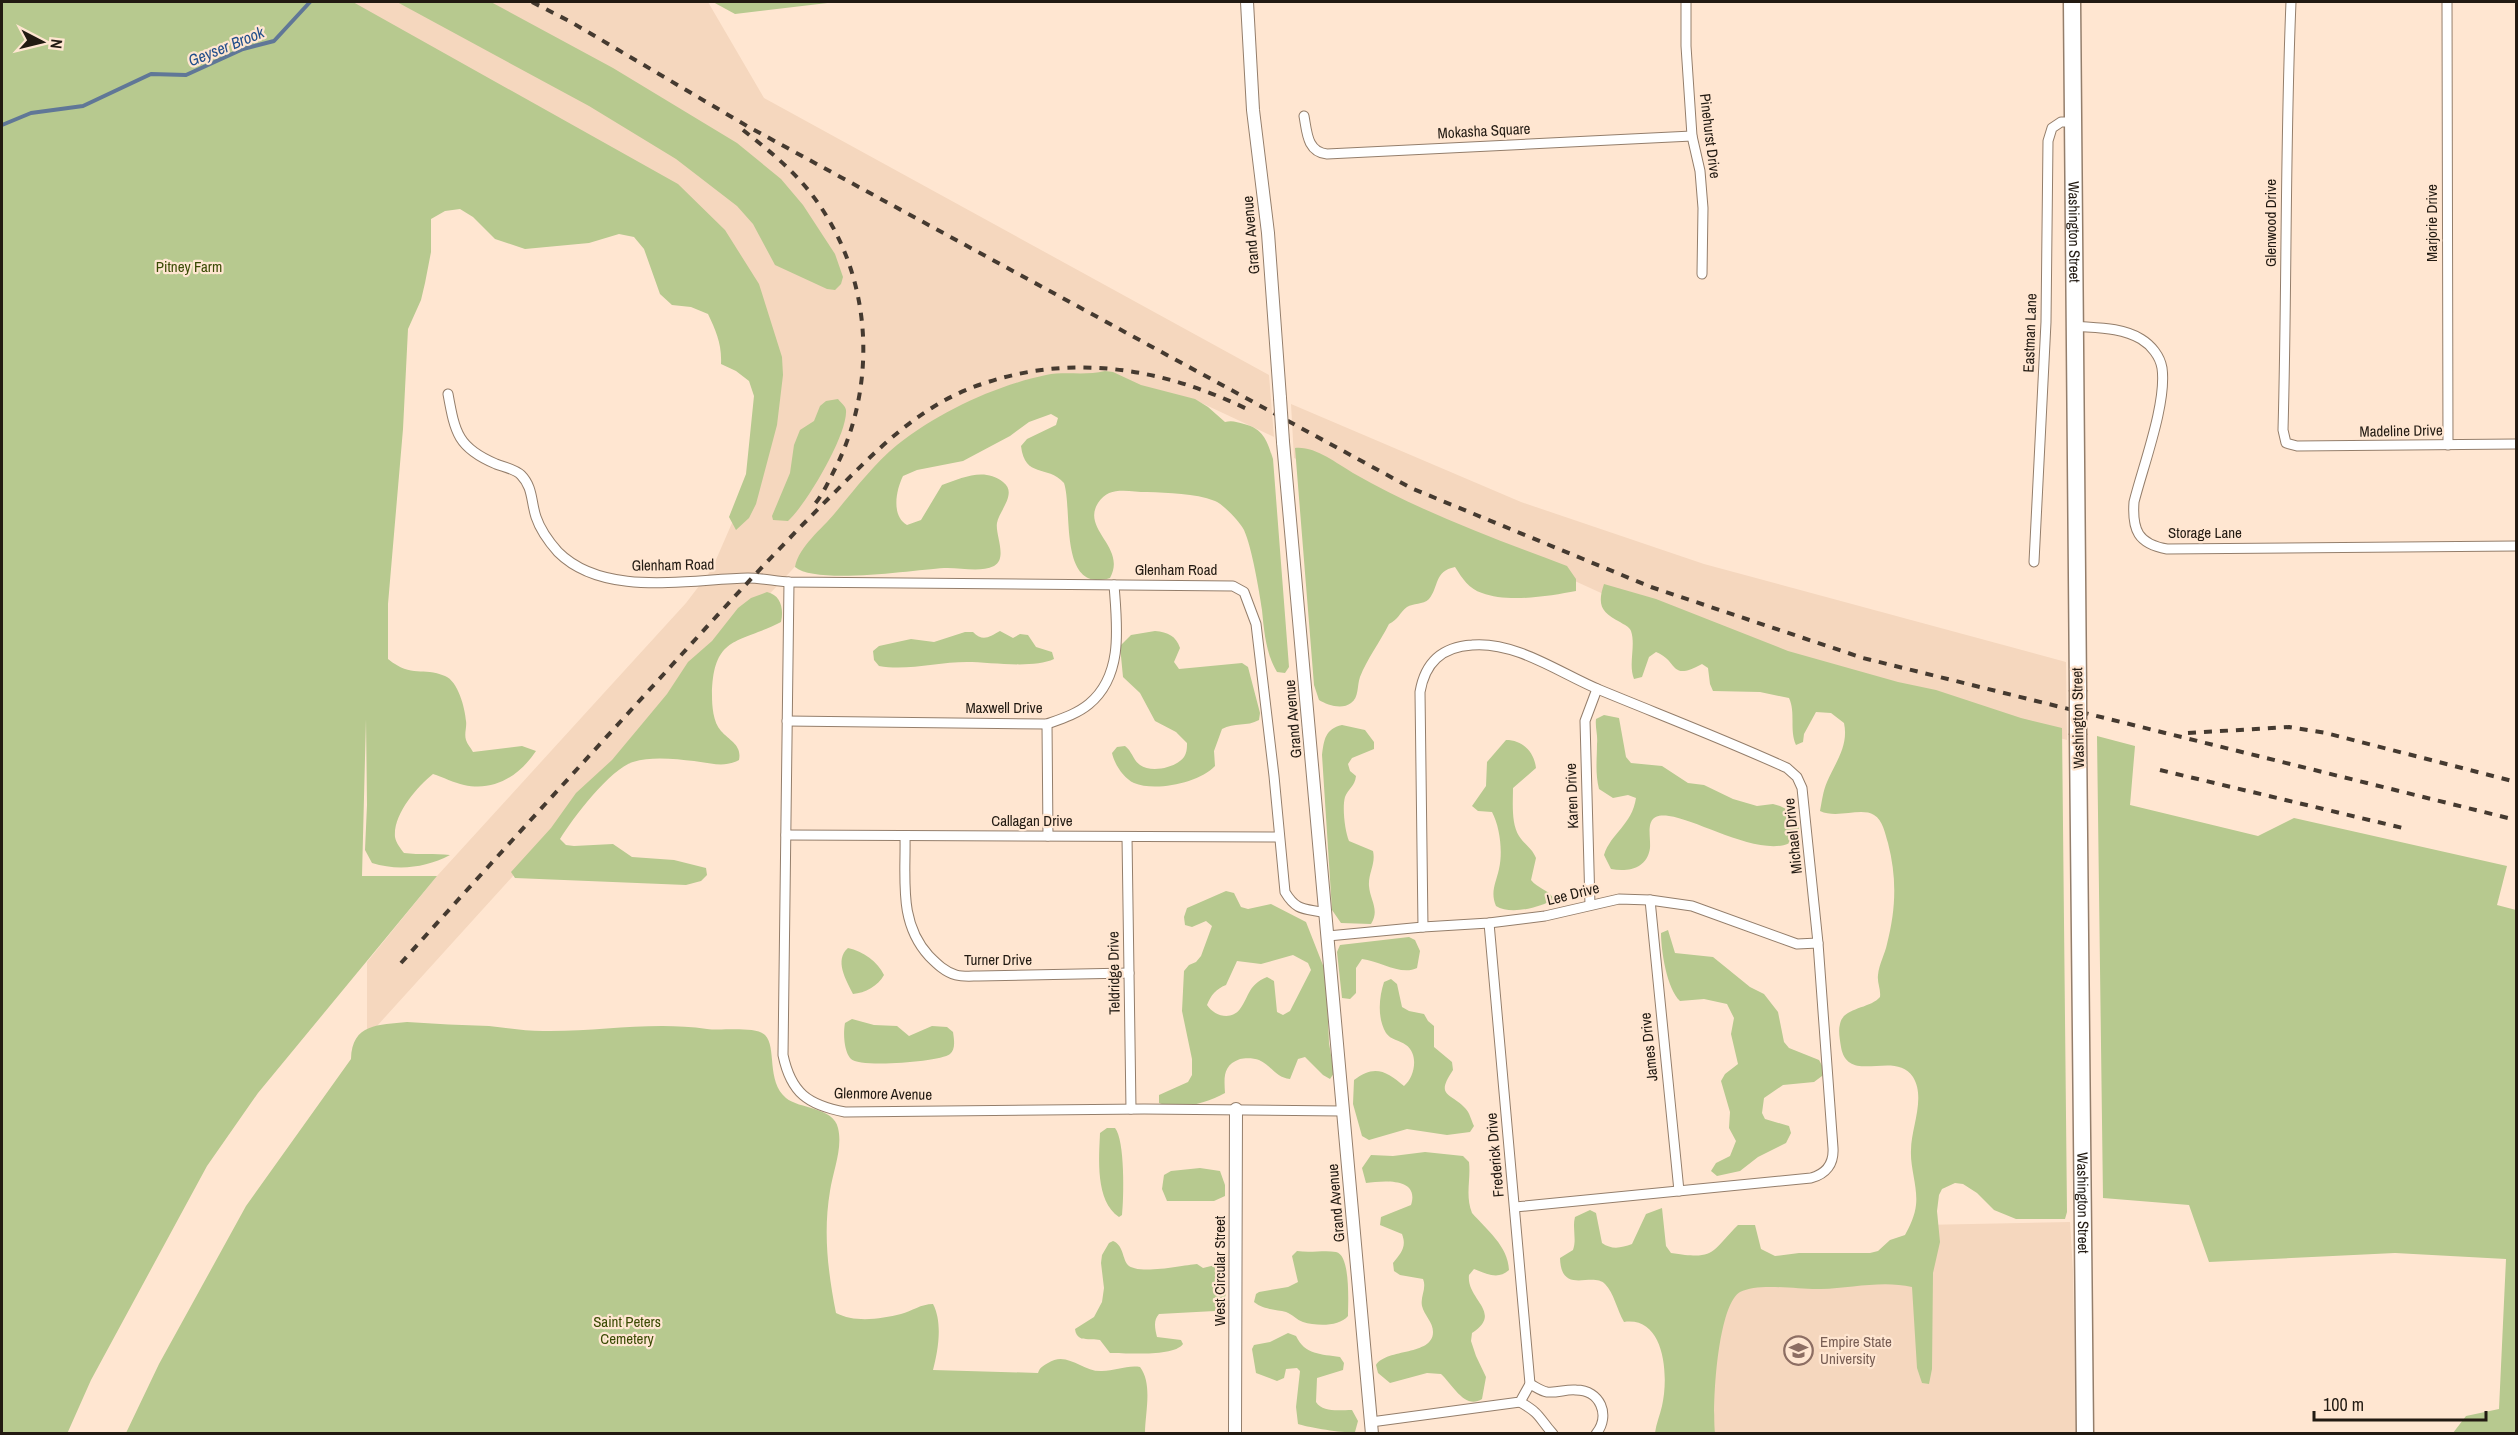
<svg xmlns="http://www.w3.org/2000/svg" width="2518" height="1435" viewBox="0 0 2518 1435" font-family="'Archivo Narrow',sans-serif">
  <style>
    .built { fill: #f5d7be }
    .green { fill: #b7c98f; fill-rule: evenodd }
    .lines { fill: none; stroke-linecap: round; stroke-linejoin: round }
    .stream { stroke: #607797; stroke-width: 4 }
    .street-casing { stroke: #947e6b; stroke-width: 11 }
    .secondary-casing { stroke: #947e6b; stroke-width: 14 }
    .highway-casing { stroke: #947e6b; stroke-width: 19 }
    .street { stroke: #fff; stroke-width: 9 }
    .secondary { stroke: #fff; stroke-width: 12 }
    .highway { stroke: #fff; stroke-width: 16 }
    .rail { stroke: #453a30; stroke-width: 4; stroke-dasharray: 8 8; stroke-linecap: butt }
    .secondary-bridge-casing { stroke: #947e6b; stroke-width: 14; stroke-linecap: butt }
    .highway-bridge-casing { stroke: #947e6b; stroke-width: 19; stroke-linecap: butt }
    .secondary-bridge { stroke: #fff; stroke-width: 12 }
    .highway-bridge { stroke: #fff; stroke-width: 16 }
    .labels { text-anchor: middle; stroke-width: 4.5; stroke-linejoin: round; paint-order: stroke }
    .street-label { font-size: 15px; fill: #221a12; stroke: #ffe6d1 }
    .park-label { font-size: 15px; fill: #3a4a04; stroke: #ffe6d1 }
    .education-label { font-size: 15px; fill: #785e54; stroke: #ffe6d1; text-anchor: start }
    .water-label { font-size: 16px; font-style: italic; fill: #214e8b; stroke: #ffe6d1 }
  </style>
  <rect width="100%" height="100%" fill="#ffe6d1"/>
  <g class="built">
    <path d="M302,2h406l56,96 505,277 5,62 -81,-38 -211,-2 -52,25 -195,209 -368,406v-75l70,-86 249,-273 26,-34 43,-99 8,-131 -55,-105z"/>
    <path d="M1291,404l230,98 183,62 362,98 1,78 -326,-83 -232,-106 -215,-93z"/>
    <path d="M2070,1222l3,49 3,162h-367l-1,-163 216,-4 -3,-41z"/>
  </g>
  <g class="green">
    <path d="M2,2h351l325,182 47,46 34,54 23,73 1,18 -6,50 -21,79 -7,14 -13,12 -7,-13 17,-43 8,-78 -5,-15 -13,-10 -15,-7c1,-20 -5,-33 -13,-50l-17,-7 -19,-2 -12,-11 -16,-45 -10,-12 -15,-3 -30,9 -64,6 -30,-10 -22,-22 -13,-8 -15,2 -14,8v33l-6,31 -4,17 -13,29 -5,100 -15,175v55c25,20 34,7 57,17 13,5 20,32 21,45 1,6 -2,13 0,19 1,4 5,8 7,12l49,-6 14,5c-16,24 -41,41 -72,34 -10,-2 -21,-8 -31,-11 -16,13 -40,40 -38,63 1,6 6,12 9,16 16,2 30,0 46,2 -25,13 -52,16 -78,8l-7,-13 2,-45 -1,-86 -4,157h75l-179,217 -51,73 -116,214 -24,54 -65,-1z"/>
    <path d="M397,2h94l122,66 124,75 44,36 22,26 32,49 8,23 -2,7 -6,6 -8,-1 -52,-24 -22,-41 -16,-18 -61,-47 -87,-53z"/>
    <path d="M713,2h123l-101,12z"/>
    <path d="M1105,371l8,1 28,13 54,14 13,8 17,15c7,-2 12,0 19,2 20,5 23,17 29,35l16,208 -4,6 -8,-1c-11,-18 -13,-41 -15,-62 -3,-20 -10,-62 -18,-80 -4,-8 -21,-26 -29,-29 -21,-8 -46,-8 -68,-9 -18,0 -38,-7 -49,11 -17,27 29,44 12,75 -52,16 -37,-68 -46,-95 -17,-19 -39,-4 -43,-37l6,-7 29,-14 2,-7 -7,-4 -22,8 -19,14 -47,25 -46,9 -14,6c-7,14 -12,40 4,49l14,-5 21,-35c20,-7 42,-18 61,-3 15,11 -4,29 -6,41 -2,12 11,35 -3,43 -15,7 -35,1 -50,2 -30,2 -128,17 -149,-1 4,-21 27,-38 40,-54 20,-24 39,-49 62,-68 42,-33 97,-59 149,-70 19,-4 39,1 59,-4z"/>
    <path d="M838,399c3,4 7,6 8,11 2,24 -40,95 -58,111l-15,-1 -1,-4 18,-43 4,-28 6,-15 14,-9 6,-15 6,-5z"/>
    <path d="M1295,448c20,-2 41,15 58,25 68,39 140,65 214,93l9,13v12c-26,5 -68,12 -94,2 -13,-4 -20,-15 -27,-26 -21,4 -16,20 -26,32 -6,6 -16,4 -22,8 -7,5 -9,13 -18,17 -9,18 -22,35 -29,53 -3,8 -1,21 -9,26 -9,7 -24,2 -32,-3l-5,-15z"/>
    <path d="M1604,584l52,15 132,52 110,31 38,8 85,28 41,10 5,484 -2,7h-49l-22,-9 -17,-17 -14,-9 -8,-1 -13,6 -3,6 -2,16 3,31 -7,31 -1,96 -3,15 -7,-1 -5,-15 -5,-81c-29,-7 -61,1 -91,2 -22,1 -62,-7 -81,3 -23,14 -28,116 -25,141h-60c1,-9 5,-18 7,-27 7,-30 3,-90 -38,-84 -7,-12 -10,-29 -19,-38 -13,-13 -44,12 -45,-26l13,-8c4,-11 -1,-22 2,-33l15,-7 6,3 6,30c10,7 19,5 30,1l14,-30 16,-6 4,38 5,7c45,7 39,0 67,-28h17l6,24 14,7 24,-3h71l8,-2 12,-11 15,-5c5,-9 10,-20 11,-30 2,-18 -6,-37 -5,-55 0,-22 15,-52 2,-73 -18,-28 -65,9 -72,-30 -1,-7 -3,-16 -1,-23 3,-17 30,-15 40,-27 1,-8 -3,-14 -2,-22 1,-11 7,-21 9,-31 9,-35 10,-66 1,-101 -3,-9 -5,-23 -14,-28 -13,-8 -37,4 -54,-4 2,-10 3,-20 7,-29 8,-19 22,-36 17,-59l-13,-10 -15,-1 -12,22 -1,8 -7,3c-7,-16 0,-32 -7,-47l-29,-6 -47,-1 -3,-7 -2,-16 -6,-4c-33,18 -23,-3 -46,-12l-7,5 -7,20 -8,2c-6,-15 2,-33 -3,-48 -2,-5 -7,-6 -11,-9 -19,-10 -23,-17 -16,-38z"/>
    <path d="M767,592c14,3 17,17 14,30 -43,22 -68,13 -69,73 0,11 1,27 9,36 9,10 21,14 18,29 -14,8 -30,3 -45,1 -19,-2 -42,-5 -61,1 -23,7 -60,56 -73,77l6,6 8,1 39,-2 19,13 42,3 32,8 1,7 -6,6 -15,4 -171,-7 -4,-6 40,-44 25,-35 36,-33 55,-66 21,-32 24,-21 26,-33 13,-10z"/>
    <path d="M1000,631l13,7 7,-4 8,1 8,12 16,5 2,7c-21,10 -64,3 -87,3 -29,0 -60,9 -88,4l-5,-6 -1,-9 6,-5 32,-7 23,3 31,-10h8c10,10 16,5 27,-1z"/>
    <path d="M1155,631c13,1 21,5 25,17l-6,14 5,7 63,-6 6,4 12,46 -1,7c-12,7 -25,2 -37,9l-8,22 1,15c-16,17 -60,26 -81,17 -11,-5 -20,-20 -22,-30l5,-6 8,-1c7,5 8,14 15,19 11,8 36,3 44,-8 3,-5 3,-9 3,-14l-11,-11 -21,-11 -15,-28 -17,-16 -3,-31 11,-11z"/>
    <path d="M1604,715l15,3 7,39 5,6 31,3 26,17 16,2 29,14 24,7 16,-2 7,2 8,4 10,12 1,8 -2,8c-26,26 -97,-18 -128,-22 -26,-4 -18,18 -19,32 -3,21 -22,24 -39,21l-7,-14c7,-22 28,-30 32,-57l-8,-3 -15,3 -14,-9c-4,-16 -2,-29 -2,-45 1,-9 -2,-16 -1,-25z"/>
    <path d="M1342,725l23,5 9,12v7l-22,9 -4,6 2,7 6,5c-1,10 -8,13 -11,21 -3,11 0,34 4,44l24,10c3,13 -5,22 -4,35 1,14 11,24 2,38l-30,-1 -9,-13 -10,-155c2,-15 3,-26 20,-30z"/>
    <path d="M2097,736l38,10 -5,59 128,31 36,-18 213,48 -10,39 19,5v523h-63l13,-17 33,-7 7,-150 -111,-6 -186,9 -20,-57 -86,-7z"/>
    <path d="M1506,740c16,0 28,11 30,28l-23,20c0,15 -2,35 6,48 5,8 13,12 17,22l-5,22c7,9 17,9 23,19 -14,9 -44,16 -58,7 -6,-14 0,-23 3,-37 4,-17 1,-42 -7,-57l-14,-1 -6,-5 14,-20 1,-24z"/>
    <path d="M1226,891l8,2 7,14 7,2 23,-5 35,18 20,51 3,70 5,30 -4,6 -7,-4 -18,-18 -7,2 -8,20c-14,-1 -19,-14 -31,-19 -5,-2 -14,-2 -19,-1 -17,6 -16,18 -15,34 -17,10 -47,18 -66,10v-8l29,-13 4,-7v-16l-10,-48 2,-40 5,-6 7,-3 5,-6 11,-30 -6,-5 -14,6 -7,-2 -1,-8 3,-9zM1293,955l15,8 3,7 -21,41 -7,4 -6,-3 -3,-31 -7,-4c-19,8 -17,18 -27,32 -9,12 -26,7 -33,-4 4,-10 9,-16 19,-20l11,-24 24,3z"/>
    <path d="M1668,930l7,23 38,4 37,30 14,7 14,18 6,30 5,6 30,12 7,13 -12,9 -31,3 -19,13 -2,15 3,6 24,7 2,7 -5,10 -28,14 -18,14 -23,5 -6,-5 5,-8 14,-7 6,-15 -7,-13 1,-16 -9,-31 4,-7 13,-10 -7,-30 3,-16 -7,-14 -23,-5 -24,2c-13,-12 -19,-50 -19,-68z"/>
    <path d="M1409,937l6,3 5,11 -3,17c-16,8 -37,-7 -55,-9l-6,9v25l-6,6 -8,-1 -5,-46 3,-7z"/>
    <path d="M848,948c15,3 30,14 36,27 -6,11 -19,18 -31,19 -7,-14 -19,-34 -5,-46z"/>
    <path d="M1391,979l6,5 5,23 7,4 15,3 4,7 6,5v21l18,15 1,8c-18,27 -3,22 12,38 5,5 6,12 9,18l-4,6 -23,3 -40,-6 -38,11 -7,-4 -9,-32 1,-24c20,-16 33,-9 50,6 11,-9 15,-32 2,-41 -7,-5 -15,-5 -20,-12 -9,-15 -7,-36 -2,-51z"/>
    <path d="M852,1019l22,6 23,1 12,10 23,-10 15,1 6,5c1,7 3,17 -3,22 -10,8 -91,14 -99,5 -7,-7 -8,-26 -6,-36z"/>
    <path d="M407,1022c28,2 55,3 82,4 18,2 36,5 54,5 56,1 108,-10 164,-2 13,2 49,-3 58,6 12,12 1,46 21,63 13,11 48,9 52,30 5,20 -5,43 -8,63 -7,42 -2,81 6,122 19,10 45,6 65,1 11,-3 20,-10 32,-10 10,19 5,47 0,66l105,3c2,-6 5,-7 10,-10 19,-13 34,9 54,8 13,0 25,-6 38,-4 13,17 5,46 5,66h-1019l33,-69 87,-158 105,-147c1,-36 28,-34 56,-37z"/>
    <path d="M1107,1128h8c10,12 9,70 7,87l-3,2c-24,-16 -20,-59 -19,-84z"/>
    <path d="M1425,1152l38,4 6,6c2,18 -4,33 3,51 15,17 36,33 37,57 -11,10 -22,4 -35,-1l-5,6c-3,25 35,37 3,58l-1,8 5,15 10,21 -4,22c-17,11 -29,-14 -41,-25l-14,-1 -37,10 -12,-10 -2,-8c11,-17 57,-9 57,-33 0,-10 -9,-17 -11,-26 -2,-10 5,-17 1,-27l-23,-4 -6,-4 -1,-8c8,-10 14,-16 9,-29l-22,-9 1,-8 30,-12c9,-28 -28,-24 -45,-22l-4,-15 9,-13 22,1z"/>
    <path d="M1200,1168l20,3 5,14v11l-11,5h-47l-5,-12 2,-14 7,-4z"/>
    <path d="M1113,1241c10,4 9,15 14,23 9,12 56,1 70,0l6,4 12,-3 9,4c4,15 4,28 -5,41l-4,1 -56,3c-6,6 -4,15 -2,23l24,3 2,4c-9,13 -57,9 -73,9l-10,-13c-10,-3 -23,4 -25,-11l19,-12 8,-15 2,-14 -3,-25 1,-8 7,-12z"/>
    <path d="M1297,1251c13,2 28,-1 39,1 15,3 12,52 12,64 -9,11 -32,10 -45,6 -6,-2 -11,-8 -17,-10 -11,-3 -22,-2 -32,-10l2,-8 3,-2 29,-5 10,-5 -6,-26z"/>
    <path d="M1288,1333l8,3c9,19 25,18 44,21l4,6 -1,7 -26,8 -1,24c7,11 24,8 36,8l6,11 -3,11c-8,2 -49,-5 -57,-8l-2,-17 4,-36 -3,-3 -11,1 -2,9 -7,3 -21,-8 -4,-24 2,-4 16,-3z"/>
  </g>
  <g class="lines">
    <path class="stream" d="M2,125l29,-12 52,-7 68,-32 35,1 57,-26 31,-8 36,-39"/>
    <defs>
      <g id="street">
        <path d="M1686,2v44l6,90 8,35 3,37 -1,66"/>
        <path d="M2291,2c-6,142 -4,285 -8,428l3,13 11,3 219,-2"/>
        <path d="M2447,2l1,443"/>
        <path d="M1304,116c3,16 3,36 23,38l365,-18"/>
        <path d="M2074,326c22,2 47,1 67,13 10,6 19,17 21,29 5,35 -19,98 -28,134 -2,28 4,42 33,47l349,-3"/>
        <path d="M448,394c7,39 10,54 48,70 8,3 19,5 25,11 12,12 10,27 15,42 4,12 14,26 22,35 46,46 131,27 190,26 13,0 27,3 41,4l444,4 11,6 12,32 18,152 11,116c12,20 20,16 41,21"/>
        <path d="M2034,562l12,-240 2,-181 4,-13 9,-6h11"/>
        <path d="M789,582l-6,473c8,38 25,50 62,57l299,-3 198,2"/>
        <path d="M787,721l260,3c14,-5 30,-10 42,-20 35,-29 28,-79 25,-119"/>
        <path d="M1047,724l1,112"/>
        <path d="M786,835l493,2"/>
        <path d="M905,836c1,43 -7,86 24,120 8,8 16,16 27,19 7,2 16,1 23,1l150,-3"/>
        <path d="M1127,837l4,272"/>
        <path d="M1650,900l29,291"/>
        <path d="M1590,905l-5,-184 12,-32"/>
        <path d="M1423,927l-3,-235c5,-29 21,-45 52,-47 44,-4 89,29 128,45 63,26 126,50 187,78l10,9 5,11 16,155 15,205c1,16 -7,26 -22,30l-296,29"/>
        <path d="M1328,936l95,-9 66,-4 56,-7 74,-17 31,1 42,6 105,38 21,-1"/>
        <path d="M1530,1384c6,3 11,7 17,8 11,1 19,-3 29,-2 24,0 35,25 20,44"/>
        <path d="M1520,1402c21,12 18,15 33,32"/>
        <path d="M1371,1422l149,-20 10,-18 -41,-461"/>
      </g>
      <g id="secondary">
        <path d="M1247,2l6,108 15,123 12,165"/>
        <path d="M1283,442l89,992"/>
        <path d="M1235,1434l1,-325"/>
      </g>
      <g id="highway">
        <path id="s1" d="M2072,2l6,688"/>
        <path id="s2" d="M2078,735l7,699"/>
      </g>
    </defs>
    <use href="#street" class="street-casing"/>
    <use href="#secondary" class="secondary-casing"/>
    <use href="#highway" class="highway-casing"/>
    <use href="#street" class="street"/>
    <use href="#secondary" class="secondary"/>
    <use href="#highway" class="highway"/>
    <g class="rail">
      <path d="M532,2l39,20 176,104 664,362 240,99 212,71 653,162"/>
      <path d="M743,130c28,22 55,44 75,73 54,77 59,179 19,262 -7,13 -13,28 -23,40"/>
      <path d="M2188,733l101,-6 37,6 190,49"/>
      <path d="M2160,770l247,59"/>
      <path d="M401,963c90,-100 181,-199 271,-298 51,-56 102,-112 155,-165 48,-48 92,-96 158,-117 90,-30 179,-14 262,26"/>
    </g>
    <defs>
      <path id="secondary-bridge" d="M1280,398l3,44"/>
      <path id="highway-bridge" d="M2078,690v45"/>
    </defs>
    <use href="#secondary-bridge" class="secondary-bridge-casing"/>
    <use href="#highway-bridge" class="highway-bridge-casing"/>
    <use href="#secondary-bridge" class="secondary-bridge"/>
    <use href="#highway-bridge" class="highway-bridge"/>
  </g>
  <defs>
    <symbol id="university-ring" viewBox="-11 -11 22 22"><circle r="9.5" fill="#ffe6d1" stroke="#8d6e63" stroke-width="1.5"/><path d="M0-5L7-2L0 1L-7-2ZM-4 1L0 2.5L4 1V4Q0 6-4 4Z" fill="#8d6e63"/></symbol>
  </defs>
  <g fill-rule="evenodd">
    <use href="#university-ring" x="1782" y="1334" width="33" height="33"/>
  </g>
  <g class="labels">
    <g class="street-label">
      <text transform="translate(1484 131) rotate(-3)" y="5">Mokasha Square</text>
      <text transform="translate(1710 136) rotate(83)" y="5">Pinehurst Drive</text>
      <text transform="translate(2271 223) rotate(-90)" y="5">Glenwood Drive</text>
      <text transform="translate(2432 223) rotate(-90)" y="5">Marjorie Drive</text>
      <text dy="5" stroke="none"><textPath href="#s1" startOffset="230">Washington Street</textPath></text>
      <text transform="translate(1251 235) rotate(-95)" y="5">Grand Avenue</text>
      <text transform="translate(2030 333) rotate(-88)" y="5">Eastman Lane</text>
      <text transform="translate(2401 431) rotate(-1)" y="5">Madeline Drive</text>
      <text x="2205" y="538">Storage Lane</text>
      <text transform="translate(673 565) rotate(-1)" y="5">Glenham Road</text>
      <text x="1176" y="575">Glenham Road</text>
      <text x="1004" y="713">Maxwell Drive</text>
      <text transform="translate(2078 718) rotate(-91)" y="5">Washington Street</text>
      <text transform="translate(1293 719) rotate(-95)" y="5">Grand Avenue</text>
      <text transform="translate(1572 796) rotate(-92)" y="5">Karen Drive</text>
      <text x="1032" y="826">Callagan Drive</text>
      <text transform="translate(1793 836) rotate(-96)" y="5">Michael Drive</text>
      <text transform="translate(1573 894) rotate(-14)" y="5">Lee Drive</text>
      <text x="998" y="965">Turner Drive</text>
      <text transform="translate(1114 973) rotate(-91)" y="5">Teldridge Drive</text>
      <text transform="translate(1649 1047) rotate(-96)" y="5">James Drive</text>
      <text transform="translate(883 1094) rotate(1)" y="5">Glenmore Avenue</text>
      <text transform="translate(1495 1155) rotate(-95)" y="5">Frederick Drive</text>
      <text transform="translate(1336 1203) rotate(-95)" y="5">Grand Avenue</text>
      <text dy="5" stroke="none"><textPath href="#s2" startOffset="468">Washington Street</textPath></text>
      <text transform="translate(1220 1271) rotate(-90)" y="5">West Circular Street</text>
    </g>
    <g class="park-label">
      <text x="189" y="272">Pitney Farm</text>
      <text x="627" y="1327">Saint Peters<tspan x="627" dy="17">Cemetery</tspan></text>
    </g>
    <g class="education-label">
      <text x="1820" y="1347">Empire State<tspan x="1820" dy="17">University</tspan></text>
    </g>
    <g class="water-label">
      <text transform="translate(226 46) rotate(-22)" y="6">Geyser Brook</text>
    </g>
  </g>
  <rect width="2518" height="1435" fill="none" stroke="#221a12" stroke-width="6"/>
  <g transform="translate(42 42) rotate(97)" stroke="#ffe6d1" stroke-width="4.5" paint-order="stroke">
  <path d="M0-4.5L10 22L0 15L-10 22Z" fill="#221a12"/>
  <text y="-9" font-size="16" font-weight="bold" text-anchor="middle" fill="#221a12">N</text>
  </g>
  <path d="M2314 1411v9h172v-9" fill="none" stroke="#221a12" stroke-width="3"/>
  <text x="2323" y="1411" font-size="18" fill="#221a12" stroke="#ffe6d1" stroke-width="4.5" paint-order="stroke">100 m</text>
</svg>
